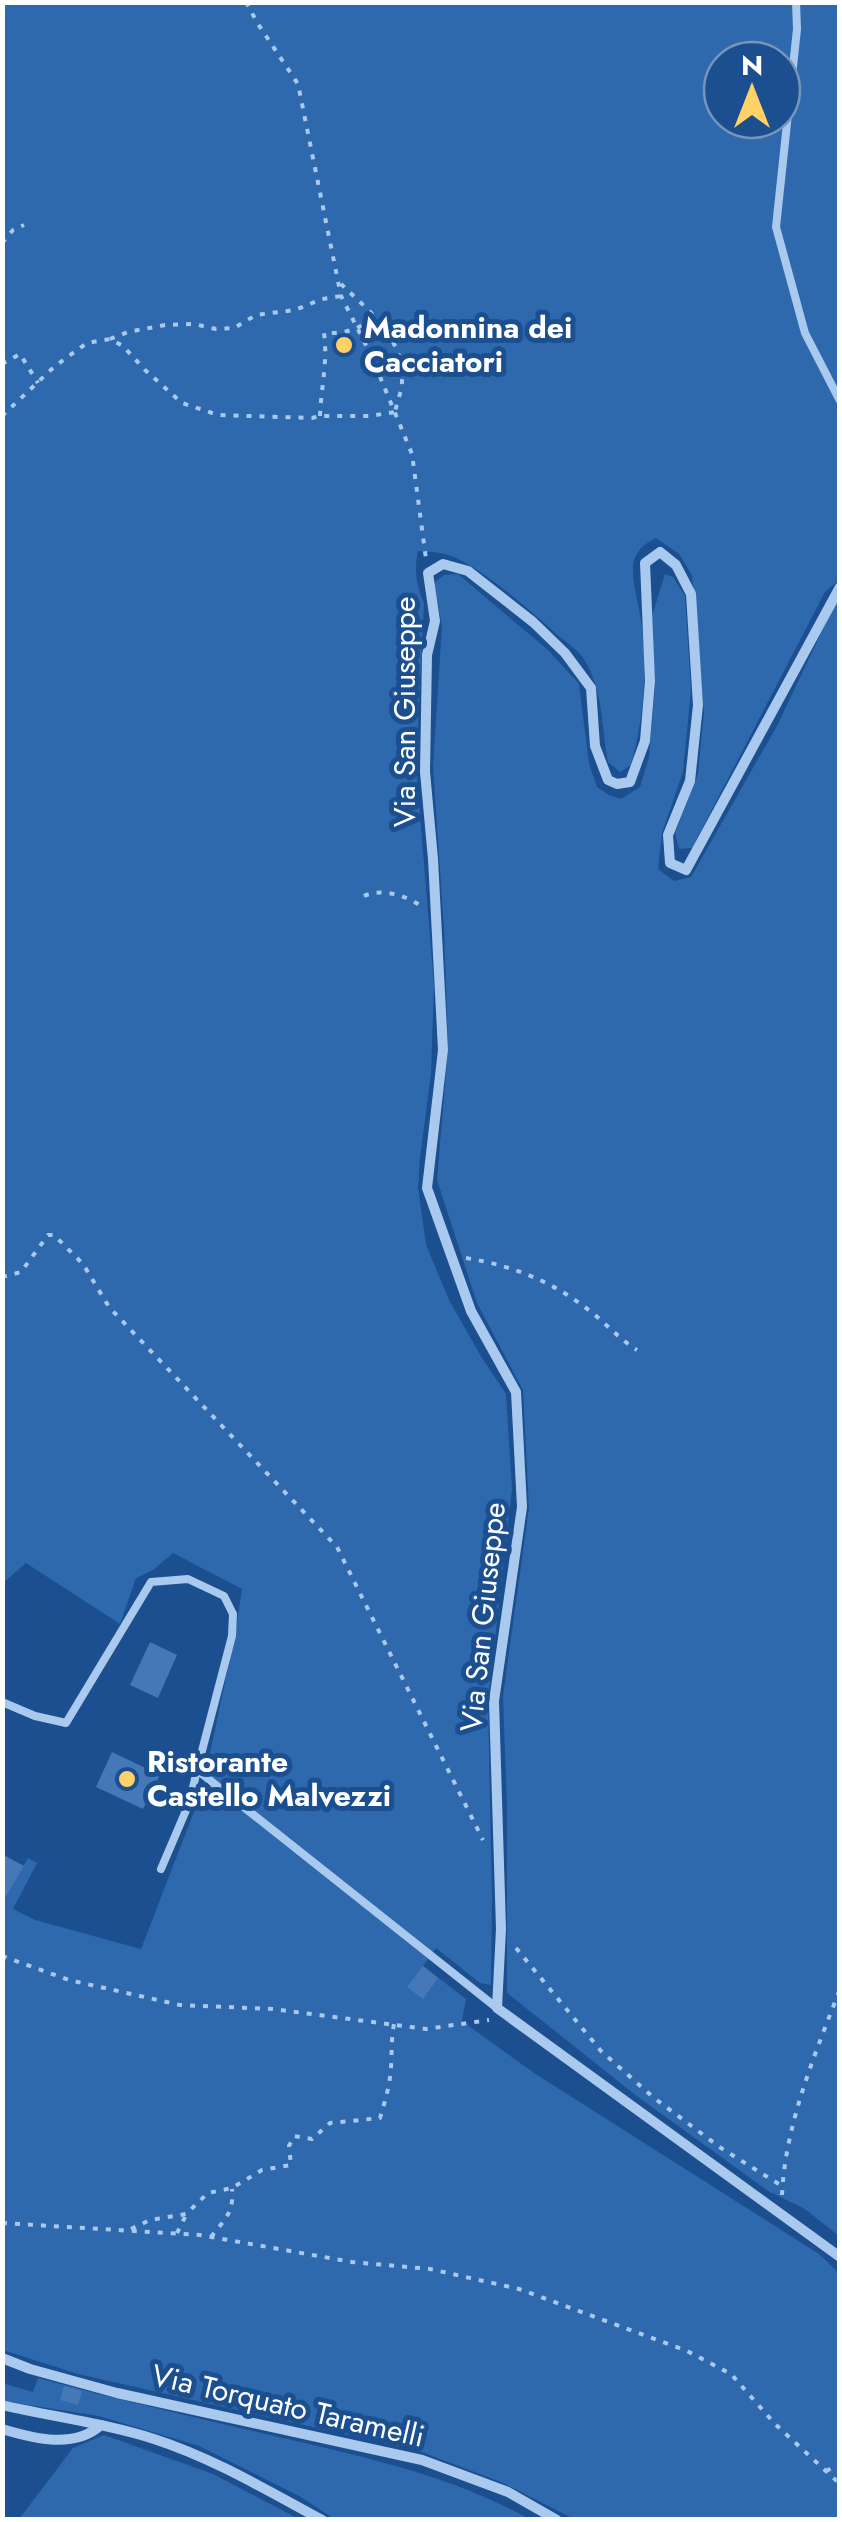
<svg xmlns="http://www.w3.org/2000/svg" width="842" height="2522" viewBox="0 0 842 2522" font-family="Jost,sans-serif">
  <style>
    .green { fill: #2e69ad; fill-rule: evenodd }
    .building { fill: #4478b7 }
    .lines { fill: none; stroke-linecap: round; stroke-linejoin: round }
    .path { stroke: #a9c9ee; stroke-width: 4; stroke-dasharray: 5 8; stroke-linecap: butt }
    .lane { stroke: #a9c9ee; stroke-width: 8 }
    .street { stroke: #a9c9ee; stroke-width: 10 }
    .poi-dot { fill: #ffd166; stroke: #1b4f8f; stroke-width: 4 }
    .labels { text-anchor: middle; stroke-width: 10; stroke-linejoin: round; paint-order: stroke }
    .poi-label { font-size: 30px; font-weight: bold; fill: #fff; stroke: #1b4f8f; text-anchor: start }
    .street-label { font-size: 30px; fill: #fff; stroke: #1b4f8f }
  </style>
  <rect width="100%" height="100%" fill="#1b4f8f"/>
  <g class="green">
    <path d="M3,3h836v577l-14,12 -133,256 -13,1 -4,-16 23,-59 6,-62 -12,-137 -13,-21 -23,-16c-12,6 -22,14 -23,28 -1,20 7,42 9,61 6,45 1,95 -11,138l-11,7 -12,-10c-7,-35 -4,-73 -25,-104 -5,-8 -15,-14 -23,-21 -29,-25 -70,-63 -104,-79 -13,-6 -24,-6 -38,-7 -4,20 -2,33 6,52l-8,163 18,219 -3,88 -11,85 -2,29 8,58 24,57 32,56 24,36 6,95 -24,211 4,200 -1,85 -11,-2 -44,-35 -13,18 43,33 -4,22 72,52 285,181 20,19v246h-265l-73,-37 -82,-31 -341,-77 -75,-24v-456l3,1 22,-37 9,5 -24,46 22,11 106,29 61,-158 33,-156 7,-46 -69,-36 -20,17 -17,8 -16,46 -94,-61 -23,20zM722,60h60v60h-60z"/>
    <path d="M458,574l90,76 31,34 10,80 8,23 12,8 12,4 19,-12 9,-30 6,-68 -3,-73 13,-42 8,3 12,19 6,94 -8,82 -21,61 -4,36 16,12 17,-4 87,-153 61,-129v1641l-34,-27 -37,-18 -130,-94 -131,-104v-187l-4,-110 26,-188 -6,-118 -46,-87 -40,-123 11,-131 -4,-121 -11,-161 9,-141 -8,-43 10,-8z"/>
    <path d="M38,2378c81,22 163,41 245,60 82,19 172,39 246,81h-195l-33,-22 -102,-51 -100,-30 -96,-15 -1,-18 31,9z"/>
    <path d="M104,2435l109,39 86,45h-280l54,-71z"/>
  </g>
  <g class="building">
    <path d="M150,1642l27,13 -19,43 -28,-13z"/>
    <path d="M112,1752l48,23 -17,34 -47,-22z"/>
    <path d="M2,1854l22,12 -18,30 -4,-2z"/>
    <path d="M423,1966l15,12 -15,21 -16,-12z"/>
    <path d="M64,2386l18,5 -4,14 -18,-5z"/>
  </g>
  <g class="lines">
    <g class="path">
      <path d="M246,2l12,22 40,60 43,212 30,59 41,99 14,105"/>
      <path d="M2,243l11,-13 11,-5"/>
      <path d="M341,284c27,26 64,55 61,97 0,10 -5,21 -7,31"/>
      <path d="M110,339l18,-7 37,-7 29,-1 22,5 18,-1 22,-13 39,-5 27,-11 19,-3"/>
      <path d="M2,364l18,-10 18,29"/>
      <path d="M2,416l53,-50 32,-23 23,-4 13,7 22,24 37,33 36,12 94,3 8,-2h49l26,-4"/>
      <path d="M320,416c1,-28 8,-55 4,-83 19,1 36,-3 50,-17"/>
      <path d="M364,896c18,-8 41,-1 57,10"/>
      <path d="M466,1258c49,8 90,25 129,57 14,12 26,25 42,35"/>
      <path d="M2,1277l19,-5 27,-37h6l29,29 26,43 228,240 146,293"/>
      <path d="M516,1948l85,103 53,47 67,50 61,38"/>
      <path d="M2,1956l67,24 111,25 93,4 153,20 63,-9"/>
      <path d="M782,2195c3,-70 33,-141 58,-206"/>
      <path d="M2,2223l198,12 152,27 78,7 89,20 168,62 44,23 44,50 65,60"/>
      <path d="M131,2229l19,-9 36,-6 22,-21 24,-5 30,-18 29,-5 -2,-19 5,-10 18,3 18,-16 50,-5c5,-17 10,-33 11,-51 1,-14 0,-28 3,-43"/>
      <path d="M177,2233l9,-18"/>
      <path d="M211,2237c14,-18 23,-24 21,-48"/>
      <path d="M826,2471l14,-7"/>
    </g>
    <g class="lane">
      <path d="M796,2l1,27 -21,198 29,106 35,68"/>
      <path d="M2,1702l33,14 31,7 85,-141 37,-3 36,17 9,18 -1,22 -35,134 300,238"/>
      <path d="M161,1869l29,-68 7,-31"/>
    </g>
    <g class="street">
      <path d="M840,587l-154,283 -16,-7 -2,-28 22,-54 8,-76 -7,-111 -15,-29 -16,-13 -15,11 5,118 -5,60 -15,41 -13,2 -9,-4 -13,-34 -4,-58 -26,-35 -32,-31 -65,-51 -25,-7 -15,9 7,48 -8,34 -2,117 8,87 10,191 -16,138 44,123 45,81 6,115 -28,194 7,228 -4,79 343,249"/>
      <path d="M2,2358l28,11 87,24 305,67 86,32 49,28"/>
      <path d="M2,2405c51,12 103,18 152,34 59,19 114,52 168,81"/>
      <path d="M2,2429c33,10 72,20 99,-4"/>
    </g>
  </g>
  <g class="poi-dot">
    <circle cx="344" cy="345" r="10"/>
    <circle cx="127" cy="1779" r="10"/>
  </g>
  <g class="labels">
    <g class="poi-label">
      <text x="364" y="338">Madonnina dei<tspan x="364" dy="34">Cacciatori</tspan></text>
      <text x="147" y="1772">Ristorante<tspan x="147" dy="34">Castello Malvezzi</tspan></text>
    </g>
    <g class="street-label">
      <text transform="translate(405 712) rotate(-90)" y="10">Via San Giuseppe</text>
      <text transform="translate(483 1617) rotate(-84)" y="10">Via San Giuseppe</text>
      <text transform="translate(288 2406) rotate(13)" y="10">Via Torquato Taramelli</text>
    </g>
  </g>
  <rect width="842" height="2522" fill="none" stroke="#ffffff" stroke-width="10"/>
  <g transform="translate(752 90)"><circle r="48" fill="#1b4f8f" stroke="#7695bc" stroke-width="2.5"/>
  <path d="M0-8L18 38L0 25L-18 38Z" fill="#ffd166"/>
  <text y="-15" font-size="28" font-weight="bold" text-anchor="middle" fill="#ffffff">N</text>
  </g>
</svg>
